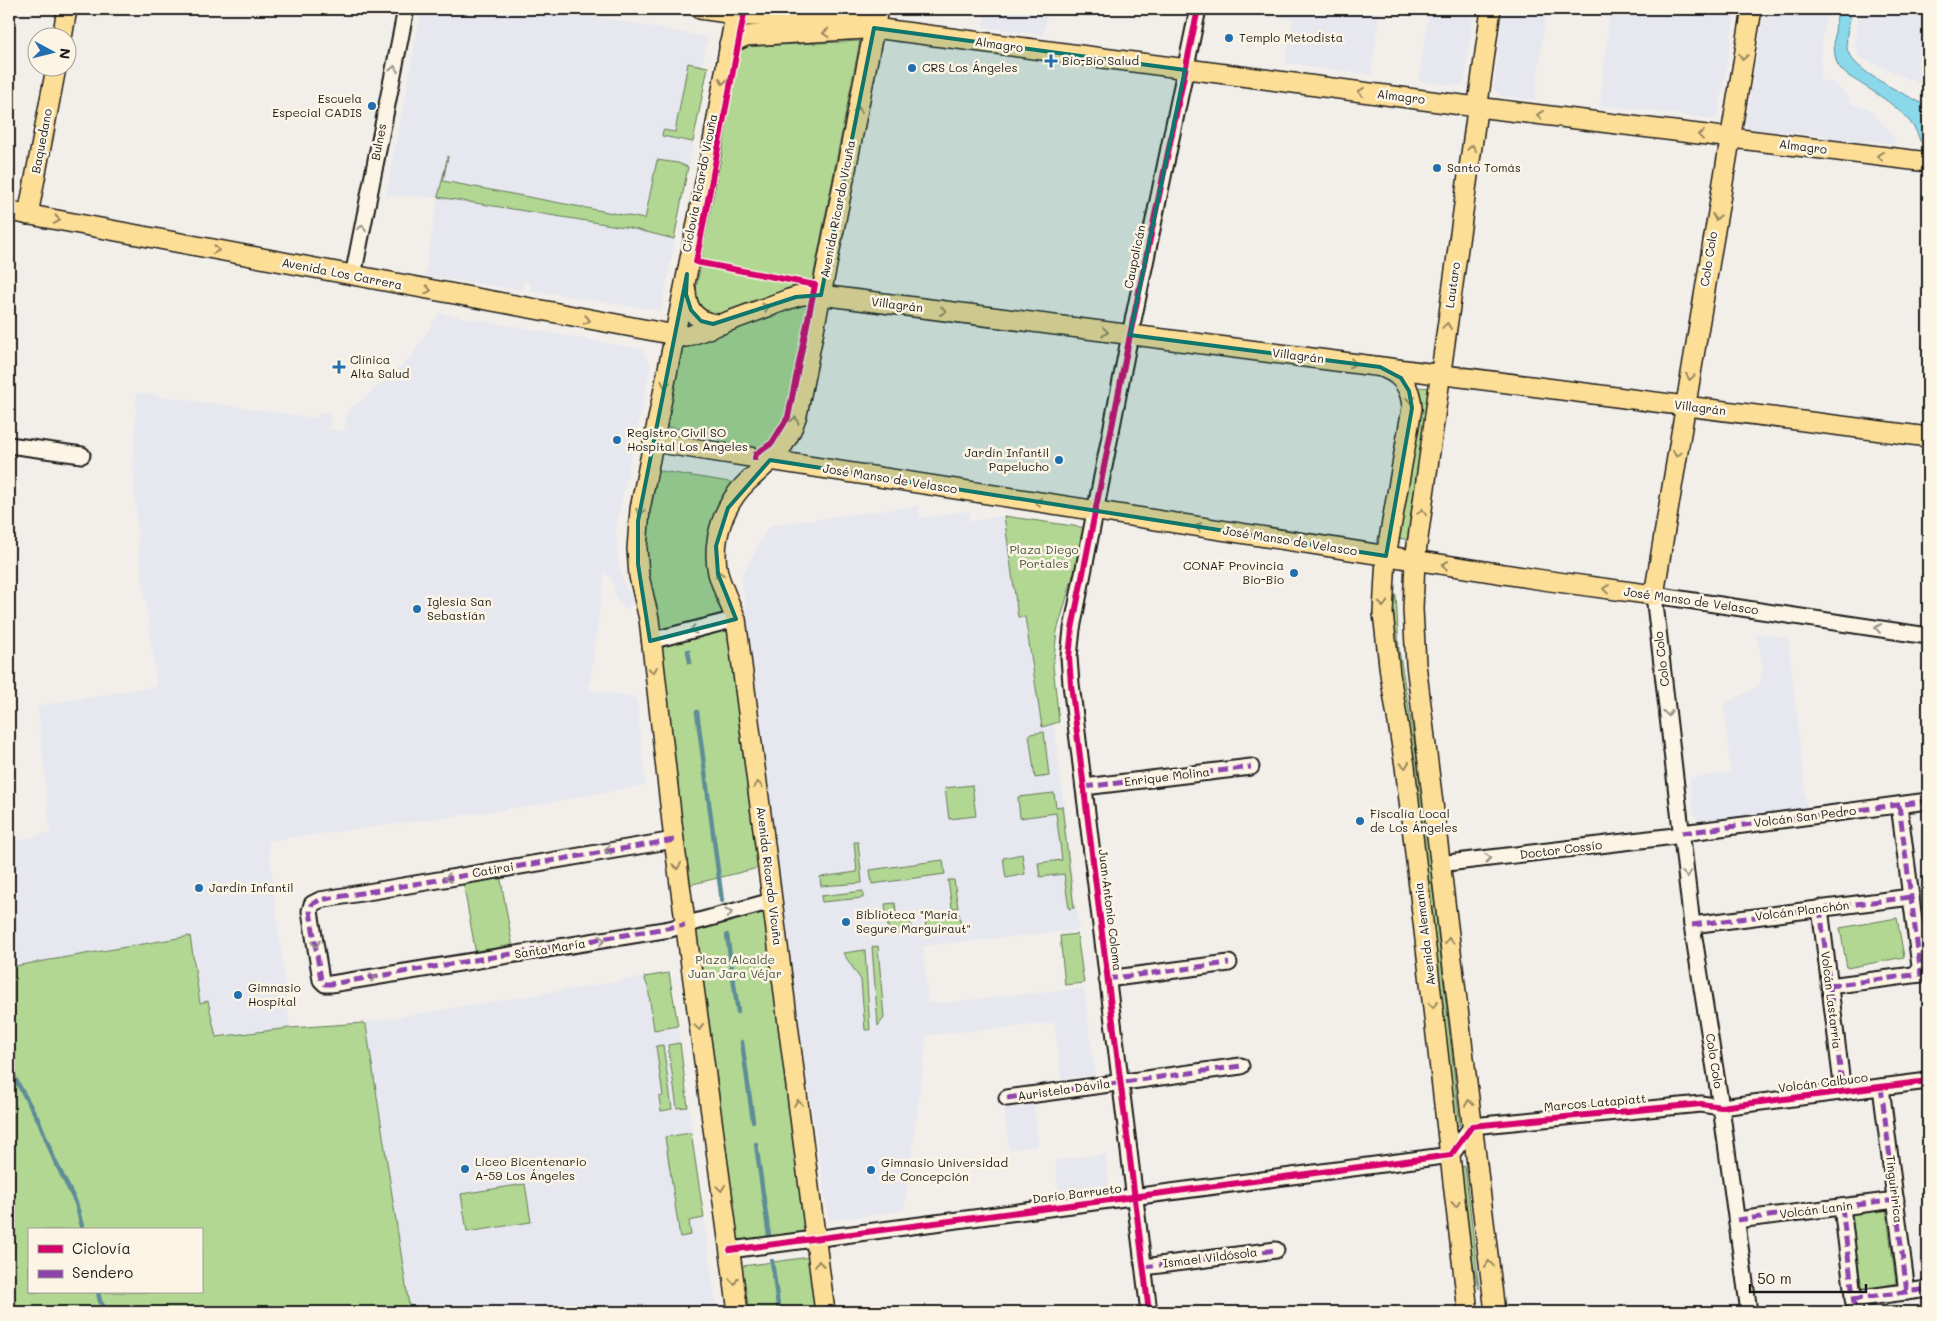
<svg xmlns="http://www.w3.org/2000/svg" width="1937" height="1321" viewBox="0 0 1937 1321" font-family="Mali,sans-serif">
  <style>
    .built { fill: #e6e7ef }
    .green { fill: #b1d793; stroke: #667a58; fill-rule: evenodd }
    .water { fill: #8ad8e9; stroke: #5e8d97 }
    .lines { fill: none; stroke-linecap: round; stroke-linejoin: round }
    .stream { stroke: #5e8d97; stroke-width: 4.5 }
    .minor-casing { stroke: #1c1c1c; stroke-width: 19 }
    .major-casing { stroke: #1c1c1c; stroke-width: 22 }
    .minor { stroke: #fcf5e5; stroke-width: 15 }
    .major { stroke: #fdde96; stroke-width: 19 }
    .quiet { stroke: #8e44ad; stroke-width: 5; stroke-dasharray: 10 5; stroke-linecap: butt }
    .cycleway-casing { stroke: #fcf5e5; stroke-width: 9 }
    .cycleway { stroke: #d6006c; stroke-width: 6 }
    .oneway { stroke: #98875f }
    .oneway2 { stroke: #97938b }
    .marked { fill: #0f766e; fill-opacity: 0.2; stroke: #0f766e; stroke-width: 4; stroke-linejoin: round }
    .poi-dot { fill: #1f6fb2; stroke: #fcf5e5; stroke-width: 2 }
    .labels { text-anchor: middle; stroke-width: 5; stroke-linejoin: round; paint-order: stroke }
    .poi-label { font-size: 12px; fill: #1c1c1c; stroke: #fcf5e5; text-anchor: start }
    .street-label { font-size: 12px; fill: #1c1c1c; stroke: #fcf5e5 }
    .park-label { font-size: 12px; fill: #495440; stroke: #fcf5e5 }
  </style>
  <rect width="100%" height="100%" fill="#f2efea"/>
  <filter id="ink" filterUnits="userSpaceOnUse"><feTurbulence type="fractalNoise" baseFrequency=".02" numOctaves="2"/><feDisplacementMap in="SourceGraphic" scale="10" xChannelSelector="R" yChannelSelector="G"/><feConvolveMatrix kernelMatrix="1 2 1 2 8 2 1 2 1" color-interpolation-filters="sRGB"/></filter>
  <g filter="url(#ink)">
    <g class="built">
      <path d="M422,9h129l157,28 -6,28 6,2 -47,244 -131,-21 1,-8 -8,-1 -1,9 -97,-14 13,-79 -52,-1z"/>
      <path d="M987,9h61l-5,26 -60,-8z"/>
      <path d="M1234,9h146l-9,66 -86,-12 8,-44z"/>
      <path d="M1429,9h45l-10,74 -3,3 -42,-5z"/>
      <path d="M1503,9h43l-11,91 -34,-4 -7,-6z"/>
      <path d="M1566,9h170l-18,107 -4,3 -114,-14 10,-92z"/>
      <path d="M1765,9h63l-6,29 -2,42 14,3 17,17v5l18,3 26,30 -1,6 -29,-4v3l-38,-5 -1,-2 -81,-8z"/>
      <path d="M1859,9h69v78l-69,-30 -4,-12z"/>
      <path d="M439,313l202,36 10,16 -35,163 2,33 8,28 9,10 -8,11 -5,-4 -5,-5 -6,-23 -6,-7 -16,119 47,7 10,88 -115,21 -263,35 22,187 73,-5 306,-50 11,70 37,269h-464l-45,-311 -8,3 -10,-68 -181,31v-124l41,-11 -12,-126 119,-20 -18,-132 -6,-88 4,-73 180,25 2,-6 12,3 -2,14 15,2 3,-19 64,-54z"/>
      <path d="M919,506l1,12 49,-7 1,10 34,-5 14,101h7l17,110 12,-2 25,205 -156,16 5,58 156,-16 11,87 -34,4 -6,-56 -128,12 -23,176 -75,9 -48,-310 -15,-149 -25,-184 29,-52z"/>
      <path d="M1756,633l32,5 19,171 -108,13 -5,-8 -4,-36 41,-5 -7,-69 36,-19 3,-19z"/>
      <path d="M1034,1105l4,41 -29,4 -5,-41z"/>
      <path d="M1106,1154l3,33 -50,7 -4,-34z"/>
    </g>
    <g class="green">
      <path d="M860,41l-50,252 -89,29 -28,-20 9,-43 -2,-9 38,-203z"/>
      <path d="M688,63l20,4 -15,75 -31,-6 1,-6 12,2z"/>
      <path d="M448,156l-5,25 202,38 12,-59 21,3 10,4 -14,72 -44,-11 -192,-31z"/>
      <path d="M818,300l-23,113 -26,43 -51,-8 2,-13 -59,-9 18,-87 108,-36z"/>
      <path d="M1417,387l14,1 -22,152 -11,-2 23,-123 -1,-19z"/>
      <path d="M655,470l87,14 -26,49 14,82 28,253 -73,18 -43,-333z"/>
      <path d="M1004,516l83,12 -30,103 -4,34 6,57 -17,5 -17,-110h-7z"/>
      <path d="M1392,595h4l3,55 21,126 40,349 -4,1 -40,-349 -14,-81z"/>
      <path d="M1044,732l5,44 -14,2 -6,-44z"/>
      <path d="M972,785l4,31 -27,3 -4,-31z"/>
      <path d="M1054,793l2,14 6,-1 12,102 -5,1 -5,-35 -24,3 -2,-14 24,-3 -6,-47 -36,5 -2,-21z"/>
      <path d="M854,842h4l4,41 -41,3 -1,-9 37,-5z"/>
      <path d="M1022,854l3,20 -19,4 -3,-20z"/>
      <path d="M943,860l2,14 -73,10 -2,-14z"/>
      <path d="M499,869l15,85 -37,6 -15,-84z"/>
      <path d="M948,880h6l4,28h-6z"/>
      <path d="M863,891v7l-41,4 -1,-6z"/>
      <path d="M895,903l2,16 13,-1 2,14 -23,3 -4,-31z"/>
      <path d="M770,910l39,324 -79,10 -41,-314z"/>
      <path d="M959,914l2,11 -35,5 -1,-11z"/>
      <path d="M1897,918l7,39 -57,11 -7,-40z"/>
      <path d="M1077,934l7,49 -19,2 -5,-49z"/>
      <path d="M190,936l10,67 8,-2 8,36 74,-9 73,-5 3,2 44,287h-401v-345zM29,1230h172v62h-172z"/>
      <path d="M878,946l6,72 -6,8 -6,-79z"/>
      <path d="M865,950l5,80h-5l-4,-50 -18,-27z"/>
      <path d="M669,973l9,53 -24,4 -6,-43 -4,-10z"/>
      <path d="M680,1043l8,64 -11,1 -9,-63z"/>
      <path d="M663,1045l9,64 -11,2 -2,-14 4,-1 -7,-50z"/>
      <path d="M691,1133l13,85 -15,3 2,14 -11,2 -15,-100z"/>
      <path d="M1465,1166l14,123 -9,-36 -9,-86z"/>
      <path d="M525,1184l6,38 -64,10 -6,-38z"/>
      <path d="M1886,1208l10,75 -34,8 -11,-79z"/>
      <path d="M810,1257l8,55h-77l-6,-45z"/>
    </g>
    <path class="water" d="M1838,9h13c-1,12 -6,27 -4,39 4,23 55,44 74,55l7,7v32l-8,-1c-6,-24 -36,-43 -57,-56 -9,-6 -21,-11 -26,-22 -6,-16 -1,-38 1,-54z"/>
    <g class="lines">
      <g class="stream">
        <path d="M688,651l2,11"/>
        <path d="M697,712l25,189"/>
        <path d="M727,935l11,77"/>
        <path d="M742,1042l11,79"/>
        <path d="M9,1068l30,53 15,38 22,44 7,27"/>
        <path d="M756,1144l13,92"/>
        <path d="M772,1261l7,51"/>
        <path d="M98,1292l2,9 7,11"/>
      </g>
      <defs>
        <g id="minor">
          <path d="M353,276l53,-267"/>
          <path d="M9,445l73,10"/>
          <path d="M650,641l86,-22"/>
          <path d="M1084,787l167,-20"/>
          <path d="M1899,805l22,169"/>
          <path d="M1682,833l246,-32"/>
          <path d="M674,840l-354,60 -8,4 -2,7 11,69 4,4h6l339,-55 102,-28"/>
          <path d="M1439,864l244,-29"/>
          <path d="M1820,908l23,184"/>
          <path d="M1692,925l219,-28"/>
          <path d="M1107,979l122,-16"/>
          <path d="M1829,986l99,-13"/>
          <path d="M1881,1087l26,205"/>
          <path d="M1007,1098l234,-32"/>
          <path d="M1842,1207l13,105"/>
          <path d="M1737,1220l159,-20"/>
          <path d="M730,1250l721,-95 21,-29 229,-22 20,3 207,-26"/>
          <path d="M1144,1267l132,-17"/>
          <path d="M1853,1299l75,-10"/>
          <path d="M1149,1312l-78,-628 -2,-27 3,-28 58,-294 68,-326"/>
          <path d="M1749,1312l-28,-205 -29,-182 -38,-330 274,41"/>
        </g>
        <g id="major">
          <path d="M700,9l48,7 103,3 23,9 603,79 451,55"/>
          <path d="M736,9l-25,144 -71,356 -3,40 2,27 10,43 25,221 64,472"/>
          <path d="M1491,9l-76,551 -2,49 3,55 79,648"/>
          <path d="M62,38l5,-29"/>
          <path d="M729,44l17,-8 119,-7"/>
          <path d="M9,211l677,126 103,-38 13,-4h19l1107,142"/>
          <path d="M28,215l28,-147"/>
          <path d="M686,290c0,22 14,34 35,34"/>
          <path d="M1386,369c18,7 25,21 26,39l-26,148 -3,57 7,61 15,92 63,546"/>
          <path d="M653,442l890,138 111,15 98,-586"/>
          <path d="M825,1312l-89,-693c-6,-15 -14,-31 -18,-46 -7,-33 6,-70 30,-92 25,-22 39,-34 49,-66l81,-406"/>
        </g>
      </defs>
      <use href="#minor" class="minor-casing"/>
      <use href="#major" class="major-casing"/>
      <use href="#minor" class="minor"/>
      <use href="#major" class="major"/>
      <g class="quiet">
        <path d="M1084,787l167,-20"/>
        <path d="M1899,805l22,169"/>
        <path d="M1682,833l246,-32"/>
        <path d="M674,840l-354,60 -8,4 -2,7 11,69 4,4h6l354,-59"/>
        <path d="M1820,908l23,184"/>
        <path d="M1692,925l219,-28"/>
        <path d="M1107,979l122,-16"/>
        <path d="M1829,986l99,-13"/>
        <path d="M1881,1087l26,205"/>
        <path d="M1007,1098l234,-32"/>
        <path d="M1842,1207l13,105"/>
        <path d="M1737,1220l159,-20"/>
        <path d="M1144,1267l132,-17"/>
        <path d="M1853,1299l75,-10"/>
      </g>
      <defs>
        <g id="cycleway">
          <path d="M745,9l-49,253 119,23 -27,132 -16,26 -16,11 -1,4"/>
          <path d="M730,1250l721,-95 21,-29 229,-22 20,3 207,-26"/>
          <path d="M1149,1312l-78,-628 -2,-27 3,-28 58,-294 68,-326"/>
        </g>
      </defs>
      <use href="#cycleway" class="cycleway-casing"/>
      <use href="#cycleway" class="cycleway"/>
    </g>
    <defs><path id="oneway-chevron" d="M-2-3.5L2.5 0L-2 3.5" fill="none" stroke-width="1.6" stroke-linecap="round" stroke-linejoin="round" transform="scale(1.25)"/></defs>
    <g class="oneway">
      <use href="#oneway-chevron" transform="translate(826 33) rotate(178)"/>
      <use href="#oneway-chevron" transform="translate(1743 57) rotate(100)"/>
      <use href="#oneway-chevron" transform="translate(723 81) rotate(100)"/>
      <use href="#oneway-chevron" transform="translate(1361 92) rotate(-173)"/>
      <use href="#oneway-chevron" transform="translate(858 110) rotate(-79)"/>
      <use href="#oneway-chevron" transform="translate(1540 115) rotate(-173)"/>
      <use href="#oneway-chevron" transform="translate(1701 135) rotate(-173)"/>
      <use href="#oneway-chevron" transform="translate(1472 148) rotate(-82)"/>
      <use href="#oneway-chevron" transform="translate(1880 156) rotate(-173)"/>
      <use href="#oneway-chevron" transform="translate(1716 217) rotate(99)"/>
      <use href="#oneway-chevron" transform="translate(57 220) rotate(11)"/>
      <use href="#oneway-chevron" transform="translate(216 250) rotate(11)"/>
      <use href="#oneway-chevron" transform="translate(428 290) rotate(11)"/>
      <use href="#oneway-chevron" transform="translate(766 307) rotate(-20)"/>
      <use href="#oneway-chevron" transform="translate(943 311) rotate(7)"/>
      <use href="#oneway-chevron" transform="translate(587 320) rotate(11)"/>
      <use href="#oneway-chevron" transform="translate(1447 326) rotate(-82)"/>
      <use href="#oneway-chevron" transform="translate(1105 332) rotate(7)"/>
      <use href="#oneway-chevron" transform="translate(1353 363) rotate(7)"/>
      <use href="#oneway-chevron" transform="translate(1690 377) rotate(99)"/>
      <use href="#oneway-chevron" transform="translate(665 384) rotate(102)"/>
      <use href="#oneway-chevron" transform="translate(1411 400) rotate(82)"/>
      <use href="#oneway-chevron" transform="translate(795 420) rotate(-74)"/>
      <use href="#oneway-chevron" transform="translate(1677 454) rotate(99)"/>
      <use href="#oneway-chevron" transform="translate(1038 502) rotate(-171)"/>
      <use href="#oneway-chevron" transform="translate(640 512) rotate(99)"/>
      <use href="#oneway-chevron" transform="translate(1422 512) rotate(-82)"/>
      <use href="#oneway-chevron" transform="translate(1198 527) rotate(-171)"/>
      <use href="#oneway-chevron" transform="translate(1445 565) rotate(-171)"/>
      <use href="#oneway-chevron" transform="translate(719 574) rotate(-105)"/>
      <use href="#oneway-chevron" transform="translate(1606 589) rotate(-173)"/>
      <use href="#oneway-chevron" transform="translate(1383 604) rotate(90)"/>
      <use href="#oneway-chevron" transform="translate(653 670) rotate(83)"/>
      <use href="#oneway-chevron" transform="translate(1405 765) rotate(82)"/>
      <use href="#oneway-chevron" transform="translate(758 785) rotate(-97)"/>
      <use href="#oneway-chevron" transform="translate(677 866) rotate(82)"/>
      <use href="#oneway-chevron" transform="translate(1449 941) rotate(-97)"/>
      <use href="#oneway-chevron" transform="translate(1433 1005) rotate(83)"/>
      <use href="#oneway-chevron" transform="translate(699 1027) rotate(82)"/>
      <use href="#oneway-chevron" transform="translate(798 1103) rotate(-97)"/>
      <use href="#oneway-chevron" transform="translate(1469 1103) rotate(-97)"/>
      <use href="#oneway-chevron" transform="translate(721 1188) rotate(82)"/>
      <use href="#oneway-chevron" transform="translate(1456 1204) rotate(84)"/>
      <use href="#oneway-chevron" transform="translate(819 1264) rotate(-97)"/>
      <use href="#oneway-chevron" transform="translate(1489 1264) rotate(-97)"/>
      <use href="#oneway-chevron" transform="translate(734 1281) rotate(82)"/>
    </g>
    <g class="oneway2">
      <use href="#oneway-chevron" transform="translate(394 69) rotate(-79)"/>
      <use href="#oneway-chevron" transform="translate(362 228) rotate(-79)"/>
      <use href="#oneway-chevron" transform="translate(1878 628) rotate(-172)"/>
      <use href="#oneway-chevron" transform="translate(693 630) rotate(166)"/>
      <use href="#oneway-chevron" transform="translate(1668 713) rotate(83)"/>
      <use href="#oneway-chevron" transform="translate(608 850) rotate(170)"/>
      <use href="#oneway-chevron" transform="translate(1488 858) rotate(-7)"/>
      <use href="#oneway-chevron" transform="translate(1687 874) rotate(84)"/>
      <use href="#oneway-chevron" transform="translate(448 878) rotate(170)"/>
      <use href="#oneway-chevron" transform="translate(729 913) rotate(-16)"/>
      <use href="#oneway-chevron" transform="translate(602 940) rotate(-9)"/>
      <use href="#oneway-chevron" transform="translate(316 944) rotate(81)"/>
      <use href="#oneway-chevron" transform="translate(373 977) rotate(-9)"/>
    </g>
  </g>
  <path class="marked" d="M874,28l311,42 -55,265 250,32 21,11 8,13 3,17 -26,148 -616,-96 -42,48 -12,38 2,28 18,45 -86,22 -12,-77v-43l49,-247 -1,20 5,16 10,11 12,3 83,-27 25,-2z"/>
  <g class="poi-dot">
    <circle cx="1229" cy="38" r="5"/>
    <path d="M1048.5 53.5h5v5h5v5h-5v5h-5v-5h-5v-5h5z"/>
    <circle cx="912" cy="68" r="5"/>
    <circle cx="372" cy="106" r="5"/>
    <circle cx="1437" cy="168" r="5"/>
    <path d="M336.5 359.5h5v5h5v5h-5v5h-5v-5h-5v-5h5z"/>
    <circle cx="617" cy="440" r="5"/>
    <circle cx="1059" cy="460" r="5"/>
    <circle cx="1294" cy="573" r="5"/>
    <circle cx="417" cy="609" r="5"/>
    <circle cx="1360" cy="821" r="5"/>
    <circle cx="199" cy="888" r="5"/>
    <circle cx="846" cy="922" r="5"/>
    <circle cx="238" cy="995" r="5"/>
    <circle cx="465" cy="1169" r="5"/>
    <circle cx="871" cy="1170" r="5"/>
  </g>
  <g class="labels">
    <g class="poi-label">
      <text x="1239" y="42">Templo Metodista</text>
      <text x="1062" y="65">Bío-Bío Salud</text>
      <text x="922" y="72">CRS Los Ángeles</text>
      <text x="362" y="103" text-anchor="end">Escuela<tspan x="362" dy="14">Especial CADIS</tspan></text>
      <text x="1447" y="172">Santo Tomás</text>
      <text x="350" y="364">Clínica<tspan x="350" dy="14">Alta Salud</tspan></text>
      <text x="627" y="437">Registro Civil SO<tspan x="627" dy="14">Hospital Los Angeles</tspan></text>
      <text x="1049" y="457" text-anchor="end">Jardín Infantil<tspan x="1049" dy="14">Papelucho</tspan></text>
      <text x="1284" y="570" text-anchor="end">CONAF Provincia<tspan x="1284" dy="14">Bio-Bio</tspan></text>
      <text x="427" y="606">Iglesia San<tspan x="427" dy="14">Sebastián</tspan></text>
      <text x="1370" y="818">Fiscalía Local<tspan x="1370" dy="14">de Los Ángeles</tspan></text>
      <text x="209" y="892">Jardin Infantil</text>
      <text x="856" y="919">Biblioteca "Maria<tspan x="856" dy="14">Segure Marguiraut"</tspan></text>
      <text x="248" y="992">Gimnasio<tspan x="248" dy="14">Hospital</tspan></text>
      <text x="475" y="1166">Liceo Bicentenario<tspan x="475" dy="14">A-59 Los Ángeles</tspan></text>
      <text x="881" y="1167">Gimnasio Universidad<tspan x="881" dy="14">de Concepción</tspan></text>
    </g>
    <g class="street-label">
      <text transform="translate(999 45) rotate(8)" y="4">Almagro</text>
      <text transform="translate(1401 97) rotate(7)" y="4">Almagro</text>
      <text transform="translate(42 141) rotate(-79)" y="4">Baquedano</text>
      <text transform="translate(379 142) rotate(-79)" y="4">Bulnes</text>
      <text transform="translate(1803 147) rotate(7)" y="4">Almagro</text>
      <text transform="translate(700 183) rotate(-79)" y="4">Ciclovia Ricardo Vicuña</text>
      <text transform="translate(838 209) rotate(-79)" y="4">Avenida Ricardo Vicuña</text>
      <text transform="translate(1135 257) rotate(-78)" y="4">Caupolicán</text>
      <text transform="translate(1709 259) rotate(-81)" y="4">Colo Colo</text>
      <text transform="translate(342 274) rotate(11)" y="4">Avenida Los Carrera</text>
      <text transform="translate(1453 285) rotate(-82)" y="4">Lautaro</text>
      <text transform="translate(897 305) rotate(7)" y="4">Villagrán</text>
      <text transform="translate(1298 356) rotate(7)" y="4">Villagrán</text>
      <text transform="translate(1700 408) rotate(7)" y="4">Villagrán</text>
      <text transform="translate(890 479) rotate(9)" y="4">José Manso de Velasco</text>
      <text transform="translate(1290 541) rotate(9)" y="4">José Manso de Velasco</text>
      <text transform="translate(1691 601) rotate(8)" y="4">José Manso de Velasco</text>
      <text transform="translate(1662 659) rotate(-97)" y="4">Colo Colo</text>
      <text transform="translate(1167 777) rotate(-7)" y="4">Enrique Molina</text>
      <text transform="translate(1805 817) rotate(-7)" y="4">Volcán San Pedro</text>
      <text transform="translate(1561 850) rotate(-7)" y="4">Doctor Cossío</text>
      <text transform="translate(493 870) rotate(-10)" y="4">Catirai</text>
      <text transform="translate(769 876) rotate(83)" y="4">Avenida Ricardo Vicuña</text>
      <text transform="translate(1110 910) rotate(83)" y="4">Juan Antonio Coloma</text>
      <text transform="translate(1802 911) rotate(-7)" y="4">Volcán Planchón</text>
      <text transform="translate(1425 934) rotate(-97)" y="4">Avenida Alemania</text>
      <text transform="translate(550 949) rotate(-9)" y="4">Santa María</text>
      <text transform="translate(1831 1000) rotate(83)" y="4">Volcán Lastarria</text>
      <text transform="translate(1714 1061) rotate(81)" y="4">Colo Colo</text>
      <text transform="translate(1823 1083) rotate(-7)" y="4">Volcán Calbuco</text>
      <text transform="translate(1064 1090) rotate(-8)" y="4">Auristela Dávila</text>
      <text transform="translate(1595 1103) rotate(-5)" y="4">Marcos Latapiatt</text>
      <text transform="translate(1894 1189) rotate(83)" y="4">Tinguiririca</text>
      <text transform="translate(1077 1194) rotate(-7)" y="4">Darío Barrueto</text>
      <text transform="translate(1816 1210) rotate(-7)" y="4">Volcán Lanin</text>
      <text transform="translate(1210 1258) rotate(-7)" y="4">Ismael Vildósola</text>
    </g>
    <g class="park-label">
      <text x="1044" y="554">Plaza Diego<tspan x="1044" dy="14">Portales</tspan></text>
      <text x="735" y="964">Plaza Alcalde<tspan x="735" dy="14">Juan Jara Véjar</tspan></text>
    </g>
  </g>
  <rect width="1937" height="1321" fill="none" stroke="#fcf5e5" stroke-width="30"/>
  <rect x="15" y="15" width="1907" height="1291" fill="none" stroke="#1c1c1c" stroke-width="2" filter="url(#ink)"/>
  <rect x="28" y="1228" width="175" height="65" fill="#fcf5e5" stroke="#a29e95"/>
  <rect x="38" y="1245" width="25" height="8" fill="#d6006c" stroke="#a29e95"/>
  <text x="72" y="1254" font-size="15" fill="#1c1c1c">Ciclovía</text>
  <rect x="38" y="1270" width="25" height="8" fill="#8e44ad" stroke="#a29e95"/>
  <text x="72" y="1278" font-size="15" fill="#1c1c1c">Sendero</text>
  <g transform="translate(52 52) rotate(97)"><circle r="24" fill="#fcf5e5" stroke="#a29e95"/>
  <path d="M0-4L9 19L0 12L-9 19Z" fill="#1f6fb2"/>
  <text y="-8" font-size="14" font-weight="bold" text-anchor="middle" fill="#1c1c1c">N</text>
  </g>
  <path d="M1750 1284v8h116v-8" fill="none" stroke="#1c1c1c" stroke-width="2.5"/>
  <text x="1757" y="1284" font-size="15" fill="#1c1c1c" stroke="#fcf5e5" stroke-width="4" paint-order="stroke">50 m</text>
</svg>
